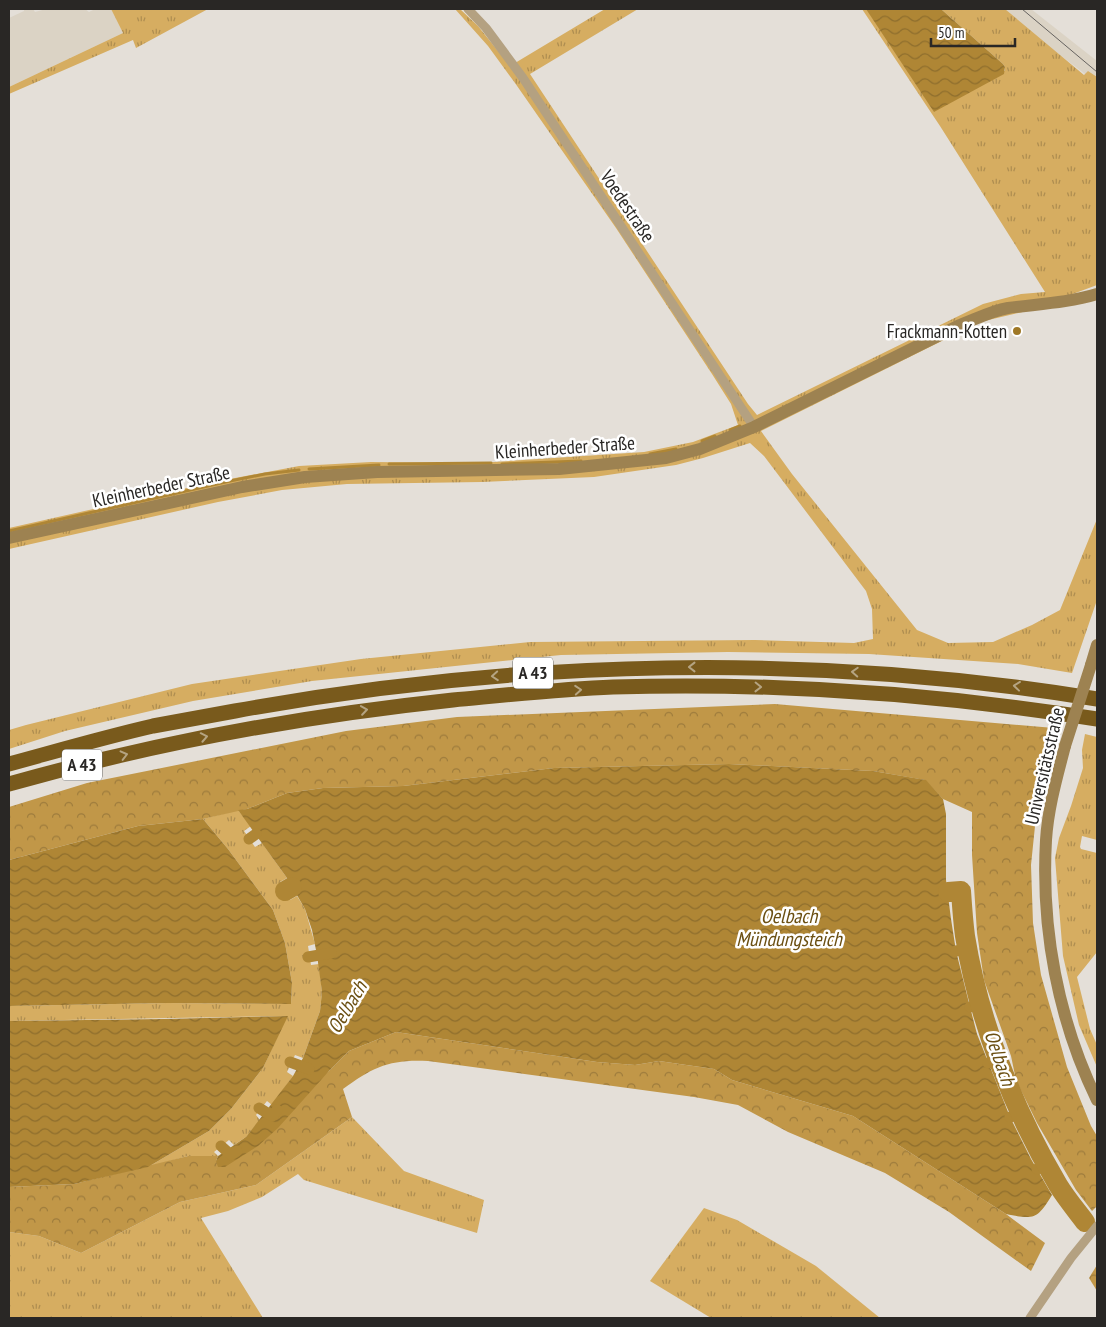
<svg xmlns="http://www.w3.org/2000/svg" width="1106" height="1327" viewBox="0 0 1106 1327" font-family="'PT Sans Narrow',sans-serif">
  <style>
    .built { fill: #dbd3c5 }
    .grass { fill: url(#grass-tufts) }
    .forest { fill: url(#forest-crowns) }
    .water { fill: url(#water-waves) }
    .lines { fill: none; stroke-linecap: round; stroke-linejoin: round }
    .stream { stroke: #af8635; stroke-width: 3 }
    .canal { stroke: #af8635; stroke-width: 11 }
    .river { stroke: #af8635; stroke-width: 20 }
    .street { stroke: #b4a181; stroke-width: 9 }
    .secondary { stroke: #9d8251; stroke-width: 12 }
    .highway { stroke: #795a1c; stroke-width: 15 }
    .tram { stroke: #666360; stroke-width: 1 }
    .secondary-bridge { stroke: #9d8251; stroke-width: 12 }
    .oneway { stroke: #b5a482 }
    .poi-dot { fill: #9f7826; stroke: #fff; stroke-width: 2 }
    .labels { text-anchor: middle; stroke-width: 5; stroke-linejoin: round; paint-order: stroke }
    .shield { fill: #fff; stroke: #696866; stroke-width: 1 }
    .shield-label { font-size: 18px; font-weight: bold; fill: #292725 }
    .street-label { font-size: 19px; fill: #292725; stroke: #fff }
    .poi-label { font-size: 19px; fill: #292725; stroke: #fff; text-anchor: end }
    .water-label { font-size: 20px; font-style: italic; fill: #6b4f12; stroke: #fff }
  </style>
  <defs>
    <pattern id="grass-tufts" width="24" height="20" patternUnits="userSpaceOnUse" patternTransform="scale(1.25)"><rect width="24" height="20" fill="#d6ad61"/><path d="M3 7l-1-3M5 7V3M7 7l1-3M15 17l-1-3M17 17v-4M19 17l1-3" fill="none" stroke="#ae8d50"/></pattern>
    <pattern id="forest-crowns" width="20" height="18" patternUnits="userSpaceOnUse" patternTransform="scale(1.25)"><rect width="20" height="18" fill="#c19748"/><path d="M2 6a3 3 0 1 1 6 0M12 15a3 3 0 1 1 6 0" fill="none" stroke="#9d7b3c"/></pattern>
    <pattern id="water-waves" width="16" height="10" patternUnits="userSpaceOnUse" patternTransform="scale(1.25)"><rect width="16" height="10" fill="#af8635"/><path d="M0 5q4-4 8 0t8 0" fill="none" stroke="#8e6e2d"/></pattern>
  </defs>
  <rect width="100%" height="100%" fill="#e4dfd8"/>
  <g class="built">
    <path d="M24,9h9l2,3 11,-3h39l4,3 6,-3h16l12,24 -114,54v-69l15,-7z"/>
    <path d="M1005,9h26l66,52v22l-53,-40z"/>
  </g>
  <g class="grass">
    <path d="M111,9h97l-72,39 -3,-8 -124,54v-7l114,-54z"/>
    <path d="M455,9h5l18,17 32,40 95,-57h33l-108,65 218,330 9,11 226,-111 38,-10 24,-2 -105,-166 -78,-117h4l139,62v-4l-2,-3 -62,-55h64l79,66 4,-4 9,6v208l-70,26 -47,11 -219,109 31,43 125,156 31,13 45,-1 39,-17 28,-15 37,-91v81l-25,73 -54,-9 -149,-10 -141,-2 -167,3 -249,26 -119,20 -128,30 -56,18v-19l17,-5 166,-41 169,-25 169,-17 225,-2 99,3 19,-4 -1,-30 -6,-18 -102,-135 -14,-13 -47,15 -27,7 -82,12 -112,5 -135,2 -65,6 -64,12 -209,47v-21l200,-45 90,-17 72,-4 107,1 166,-11 49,-10 45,-17 -7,-21 -19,-30 -96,-146 -101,-145 -27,-37z"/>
    <path d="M1085,734l12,3v103l-15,-4 -2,11 1,2 16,4v99l-20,25 13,52 7,16v22l-18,-42 -16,-69 -8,-98 4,-20 12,-32 12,-38 -1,-18z"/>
    <path d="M238,810l13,16 -7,5 11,16 7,-4 25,35 -7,4 10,18 7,-4 8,13 10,35 -7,2 3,19 8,-1 3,28 -2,19 -17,47 -8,-3 -8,17 6,4 -21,29 -5,-4 -11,14 4,5 -14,17 -12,8 -5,-5 -15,12 4,4h-30l-40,11 61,-36 22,-22 32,-41 24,-52 -278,5v-15l158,-3 124,1 1,-21 -7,-40 -12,-33 -45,-61 -25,-30z"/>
    <path d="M352,1117l52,54 80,29 -7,33 -173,-53 -6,-6 -36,23 -34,14 -27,7 62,100h-254v-86l30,4 42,17 99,-51 76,-17z"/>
    <path d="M704,1208l33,12 79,46 64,52h-169l-61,-37z"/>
  </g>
  <g class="forest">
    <path d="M775,704l279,24 -16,69 -7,68 2,58 8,52 26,92 24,59 6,10v70l-5,5 -16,-21 -39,-67 -21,-43 -5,-24 -27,-76 -7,-47 -5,-78v-43l-29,-13 -18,-19 -52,-9 -144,-7 -175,4 -151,18 -80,2 -36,5 -40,16 -44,10 -65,7 -129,34v-53l78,-24 259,-52 111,-14z"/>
    <path d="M396,1032l201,30 38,3 24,-4 55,8 18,11 121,36 153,98 39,29 -14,28 -82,-59 -64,-39 -97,-41 -50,-27 -44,-8 -266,-36c-38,-2 -55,6 -85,28l9,28 -96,68 -76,17 -99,51 -42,-17 -30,-4v-45l65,-3 114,-28h30l-2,5 113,-90 20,-20z"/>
    <path d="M1097,1265v26l-8,-13z"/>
  </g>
  <g class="water">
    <path d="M866,9h75l62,55 2,3 -1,7 -70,38z"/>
    <path d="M729,764l144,7 53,9 17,19 3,15v66l5,39 5,32 14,56 7,27 33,83 21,42 21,36c-15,24 -17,25 -46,19l-153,-98 -121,-36 -18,-11 -55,-8 -24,4 -38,-3 -201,-30 -47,19 -20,20 -51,57 -20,18 -33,21h-7l-2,-6 2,-5 28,-19 47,-61 10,-18 17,-47 2,-19 -5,-37 -5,-25 -7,-21 -18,-31 -49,-68 9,-1 40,-16 36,-5 80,-2 151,-18z"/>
    <path d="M203,819l25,30 45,61 12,33 7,40 -1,21 -124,-1 -158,3v-146l129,-34z"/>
    <path d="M288,1016l-25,52 -32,41 -22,22 -61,36 -74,17 -65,3v-166l155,-2z"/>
  </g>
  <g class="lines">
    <g class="stream">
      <path d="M730,430l10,-4"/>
      <path d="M702,441l13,-5"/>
      <path d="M650,454l26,-5"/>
      <path d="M389,464l102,-1"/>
      <path d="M502,464l79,-3"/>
      <path d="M309,469l70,-4"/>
      <path d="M9,531l221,-50 35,-7 34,-4"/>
    </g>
    <g class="canal">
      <path d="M249,839l7,-5"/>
      <path d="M956,951l12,-2"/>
      <path d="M308,957l23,-4"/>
      <path d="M970,1007l11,-3"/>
      <path d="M290,1062l19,7"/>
      <path d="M988,1063l11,-2"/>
      <path d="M259,1108l13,8 5,-6"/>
      <path d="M1010,1117l12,-3"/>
      <path d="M221,1146l10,9 6,-4"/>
      <path d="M1037,1169l11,-4"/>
    </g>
    <g class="river">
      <path d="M285,891l7,-4"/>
      <path d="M948,892l13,-1c1,15 2,30 4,45 14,86 49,175 93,249 8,13 18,25 27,37"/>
    </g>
    <g class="street">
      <path d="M468,9l18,19 37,50 231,349"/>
      <path d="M1030,1318l41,-60 26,-32"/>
    </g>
    <g class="secondary">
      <path d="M9,538l233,-51 63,-10 72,-5 182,-3 107,-11 34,-9 54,-22 206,-102c16,-6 31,-14 48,-17 30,-4 60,-5 89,-14"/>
      <path d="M1091,665l6,-20"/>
      <path d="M1065,746c-8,31 -17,62 -19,94 -5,89 12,180 51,260"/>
    </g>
    <g class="highway">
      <path d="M9,764c48,-13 96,-27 144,-38 27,-5 54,-10 82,-15 284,-52 577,-59 862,-12"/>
      <path d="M9,784c145,-41 294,-68 444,-84 53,-5 107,-11 160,-13 162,-5 324,7 484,32"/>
    </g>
    <path class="tram" d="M1022,9l75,63"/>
    <path class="secondary-bridge" d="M1065,746l26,-81"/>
  </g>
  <defs><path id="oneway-chevron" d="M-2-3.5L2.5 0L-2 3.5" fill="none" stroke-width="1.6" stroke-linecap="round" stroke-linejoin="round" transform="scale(1.25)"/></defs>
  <g class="oneway">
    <use href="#oneway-chevron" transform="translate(692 667) rotate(-180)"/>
    <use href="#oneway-chevron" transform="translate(855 672) rotate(-177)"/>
    <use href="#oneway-chevron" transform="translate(495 676) rotate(176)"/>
    <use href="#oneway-chevron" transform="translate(1017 686) rotate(-174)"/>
    <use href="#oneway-chevron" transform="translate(758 687) rotate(1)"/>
    <use href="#oneway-chevron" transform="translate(578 690) rotate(-4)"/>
    <use href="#oneway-chevron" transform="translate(364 710) rotate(-8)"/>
    <use href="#oneway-chevron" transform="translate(204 737) rotate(-11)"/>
    <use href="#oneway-chevron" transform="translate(124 755) rotate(-14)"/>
  </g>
  <circle class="poi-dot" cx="1017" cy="331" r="5"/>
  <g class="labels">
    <g class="shield">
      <rect x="513" y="657.5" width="40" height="31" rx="4"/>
      <rect x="62" y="749.5" width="40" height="31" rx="4"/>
    </g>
    <g class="shield-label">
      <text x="533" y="679">A 43</text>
      <text x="82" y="771">A 43</text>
    </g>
    <g class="street-label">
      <text transform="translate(628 206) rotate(56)" y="7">Voedestraße</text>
      <text transform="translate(565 447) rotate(-4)" y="7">Kleinherbeder Straße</text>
      <text transform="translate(161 486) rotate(-12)" y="7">Kleinherbeder Straße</text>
      <text transform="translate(1044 766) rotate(-77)" y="7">Universitätsstraße</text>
    </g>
    <g class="poi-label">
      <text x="1007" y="338">Frackmann-Kotten</text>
    </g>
    <g class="water-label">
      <text x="789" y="923">Oelbach<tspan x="789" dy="23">Mündungsteich</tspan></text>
      <text transform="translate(347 1007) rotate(-59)" y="7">Oelbach</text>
      <text transform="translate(1000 1058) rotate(71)" y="7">Oelbach</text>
    </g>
  </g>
  <rect width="1106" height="1327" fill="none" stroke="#292725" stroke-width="20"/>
  <path d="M931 38v8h84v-8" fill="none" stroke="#292725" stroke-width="2.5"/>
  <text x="938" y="38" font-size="15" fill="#292725" stroke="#ffffff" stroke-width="4" paint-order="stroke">50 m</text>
</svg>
